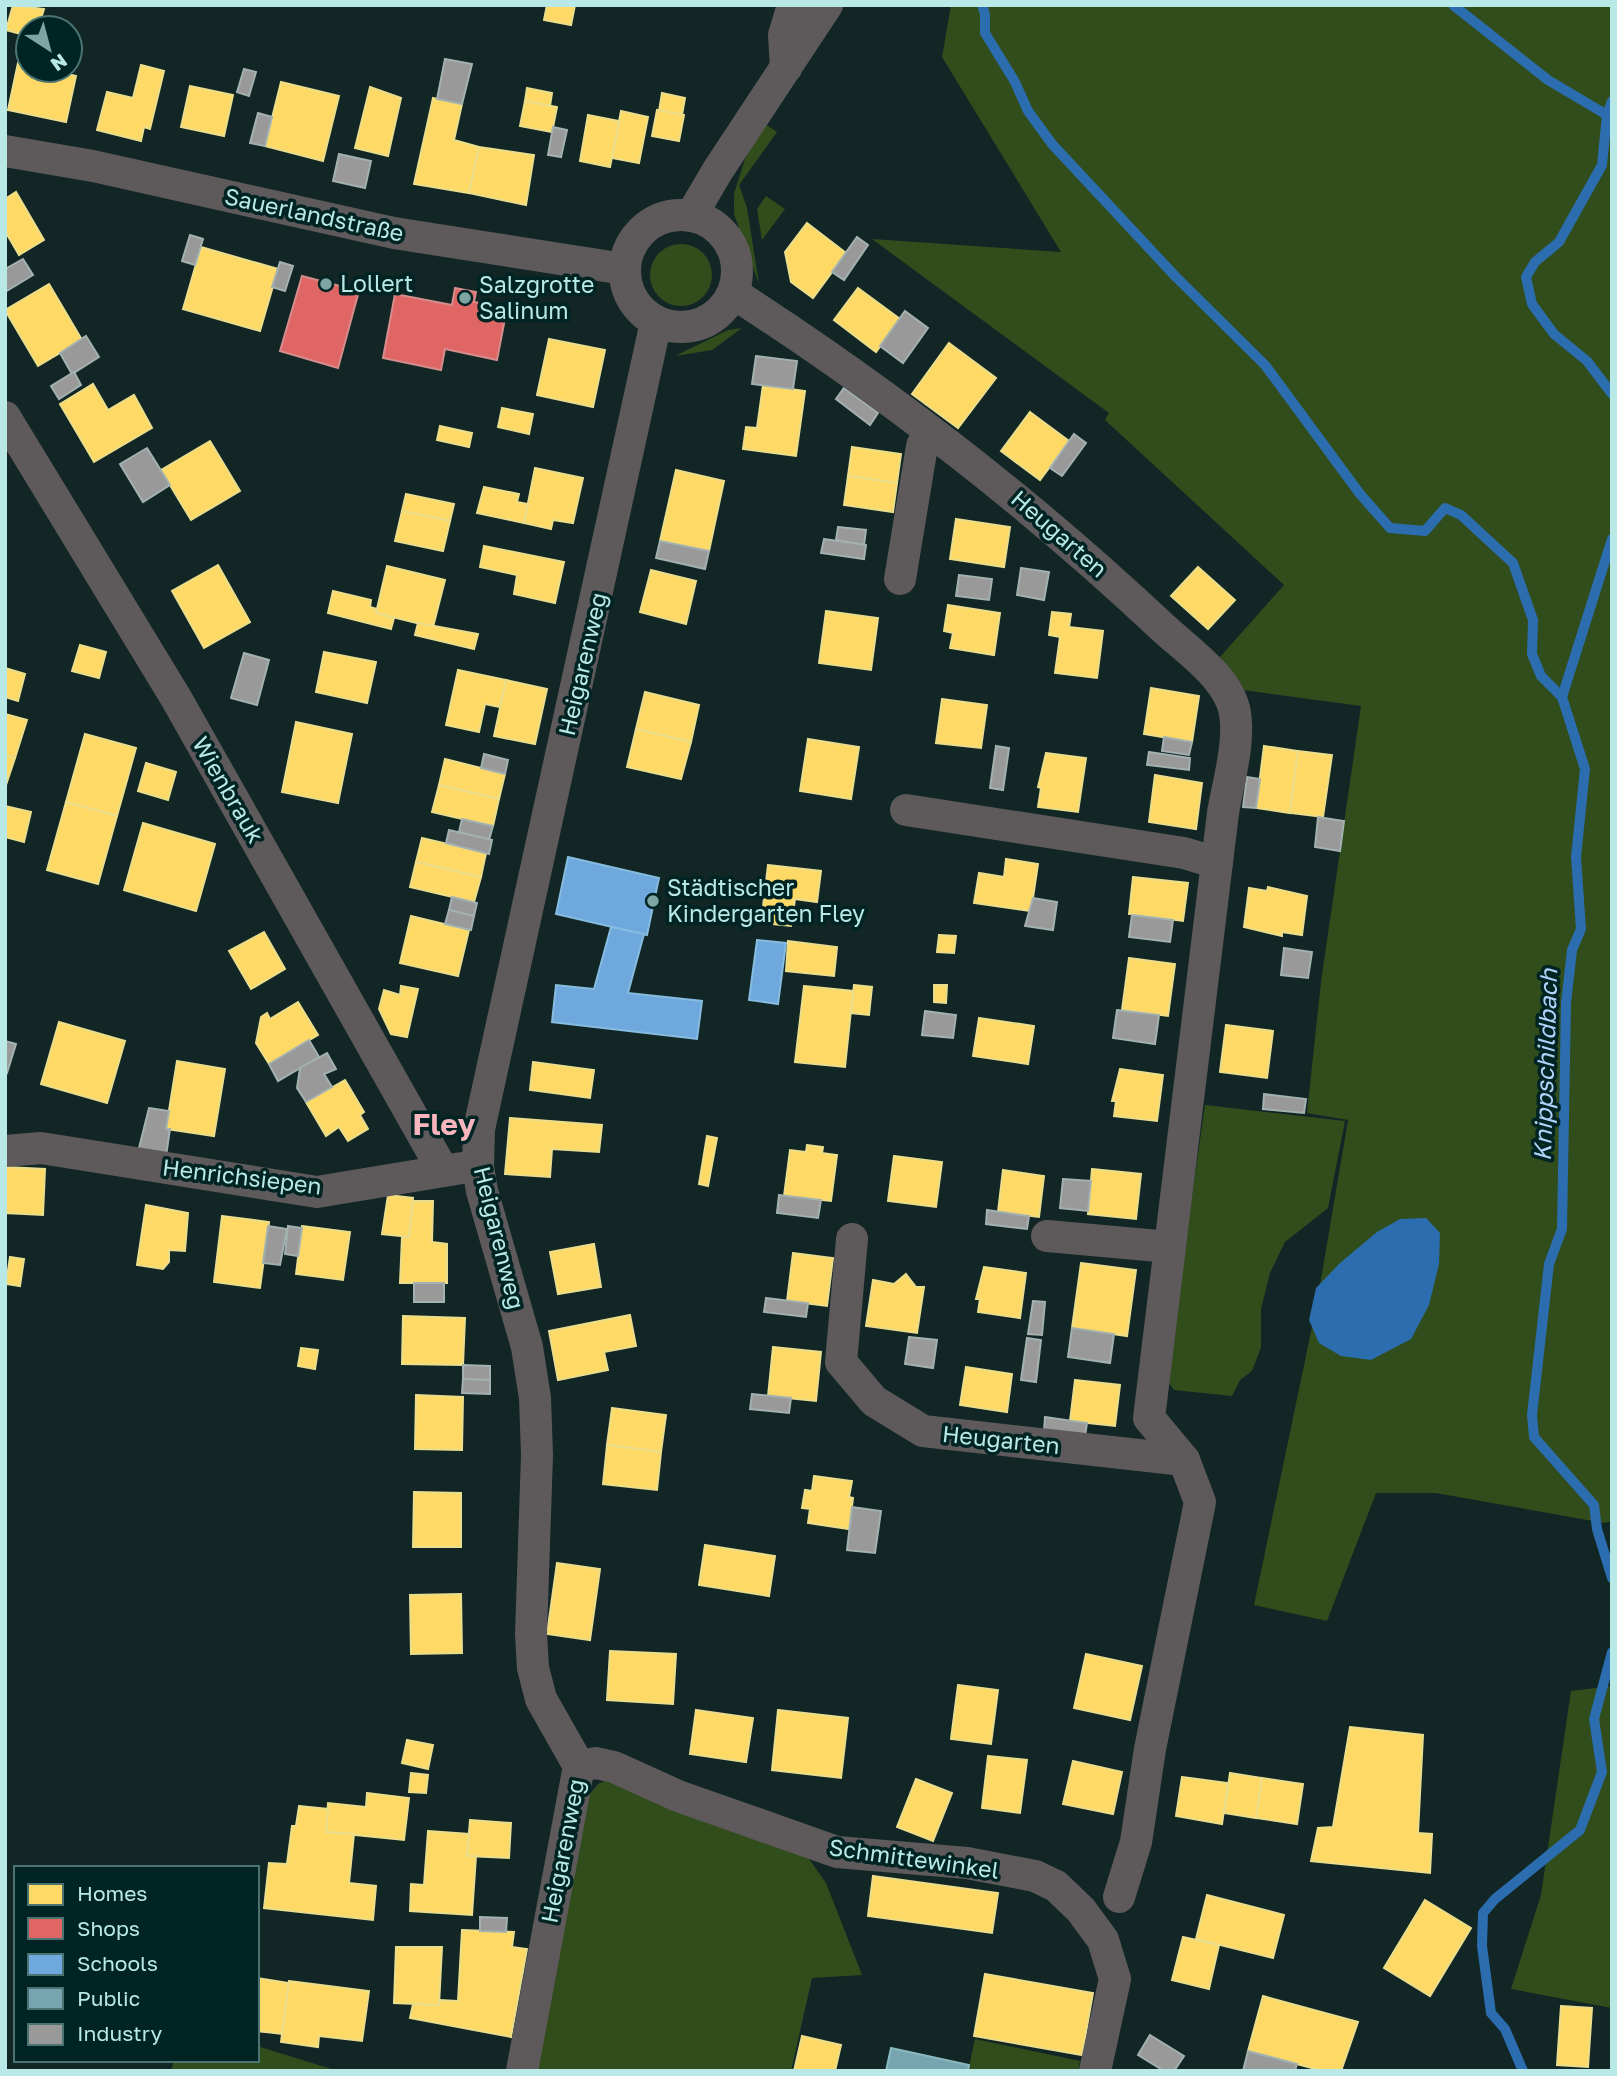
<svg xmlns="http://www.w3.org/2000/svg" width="1617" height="2076" viewBox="0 0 1617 2076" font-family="'Golos Text',sans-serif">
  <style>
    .green { fill: #324d1c }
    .water { fill: #2b6dae }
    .homes { fill: #ffd966; stroke: #eade8c; stroke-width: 2 }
    .shops { fill: #e06666; stroke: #d48d8c; stroke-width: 2 }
    .schools { fill: #6fa8dc; stroke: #85bcdf; stroke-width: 2 }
    .public { fill: #76a5af; stroke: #8ab9c0; stroke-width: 2 }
    .industry { fill: #999; stroke: #a3b1b0; stroke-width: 2 }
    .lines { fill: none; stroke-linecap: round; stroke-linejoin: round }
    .stream { stroke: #2b6dae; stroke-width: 10 }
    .minor { stroke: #5e595b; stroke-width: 32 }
    .poi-dot { fill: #7fa5a2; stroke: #002423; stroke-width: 2.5 }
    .labels { text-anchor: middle; stroke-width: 7; stroke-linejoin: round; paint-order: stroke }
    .street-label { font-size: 23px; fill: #b9e9e6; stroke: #002423 }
    .poi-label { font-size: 23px; fill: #b9e9e6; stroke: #002423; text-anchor: start }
    .water-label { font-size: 24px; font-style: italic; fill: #b1d3f9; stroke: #002423 }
    .district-label { font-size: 30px; font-weight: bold; fill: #f9b5bd; stroke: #002423 }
  </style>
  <rect width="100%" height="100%" fill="#122625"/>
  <g class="green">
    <path d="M951,5h661v1516l-8,2 -168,-30h-60l-49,128 -73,-16 63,-302 31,-183 -41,-7 14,-131 40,-276 -118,-16 -23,-33 64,-72 -179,-165 4,-7 -237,-174 189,13 -119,-195z"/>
    <path d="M765,124l12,8 -38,53 8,23 12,76 -25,-70v-20l11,-35z"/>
    <path d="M766,196l19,13 -23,31 -5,-31z"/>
    <circle cx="681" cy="275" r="31"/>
    <path d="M742,328l-30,22 -37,6 53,-26z"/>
    <path d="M1205,1105l140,16 -17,87 -43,34 -15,31 -9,36v38l-9,24 -12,9 -8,16 -58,-6 -8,-11z"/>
    <path d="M1612,1686v322l-101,-19 30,-94 30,-204z"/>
    <path d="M608,1779l187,71 14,9 17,24 36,92 -50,3 -21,93h-254l52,-276 9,-11z"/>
    <path d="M975,2039l105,22 -2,10h-110z"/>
    <path d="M257,2046l81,25h-167l3,-11h83z"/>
  </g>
  <path class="water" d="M1426,1218l14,15 -1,31 -10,41 -18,34 -40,21 -30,-4 -22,-13 -10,-23 7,-32 24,-25 37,-31 23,-13z"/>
  <g class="homes">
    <path d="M13,5l31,4 -6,19h-10v8l-22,-6z"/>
    <path d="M547,5h28l-4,20 -27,-5z"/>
    <path d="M18,63l10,2v5h22l26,6 -10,46 -58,-12z"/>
    <path d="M141,65l23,6 -14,58 -6,-2 -3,14 -44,-11 10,-38 26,6z"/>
    <path d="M281,82l58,14 -16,65 -58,-15z"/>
    <path d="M190,86l43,9 -9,41 -43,-9z"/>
    <path d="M370,87l31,11 -13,58 -33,-8z"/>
    <path d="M527,88l25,5 -2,13 -25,-5z"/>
    <path d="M662,93l23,5 -3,17 -23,-4z"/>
    <path d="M433,98l29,6 -8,36 25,7 -10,46 -55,-9z"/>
    <path d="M525,101l32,6 -5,25 -32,-6z"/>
    <path d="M657,110l27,5 -5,26 -27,-5z"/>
    <path d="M621,111l27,6 -9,46 -27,-5z"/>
    <path d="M588,115l31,6 -9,46 -30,-6z"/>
    <path d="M479,147l55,8 -8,50 -57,-12z"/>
    <path d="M16,192l28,48 -25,15 -14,-24v-32z"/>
    <path d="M807,223l39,30 -33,45 -22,-16 -6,-30z"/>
    <path d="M201,247l77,22 -18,62 -77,-22z"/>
    <path d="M49,284l33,56 -44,26 -33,-56z"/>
    <path d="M858,288l42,31 -24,33 -42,-32z"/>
    <path d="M549,339l56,11 -12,57 -56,-12z"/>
    <path d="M949,343l47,35 -38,50 -46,-34z"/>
    <path d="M93,384l15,26 26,-15 18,33 -58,34 -34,-58z"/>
    <path d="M763,385l42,6 -9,65 -53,-7 3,-22 11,1z"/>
    <path d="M502,408l31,6 -4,20 -31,-7z"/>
    <path d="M1030,412l39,29 -29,39 -39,-29z"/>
    <path d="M440,426l32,7 -3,14 -32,-7z"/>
    <path d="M210,441l30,50 -49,29 -30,-50z"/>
    <path d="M852,447l49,7 -4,29 -49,-7z"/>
    <path d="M535,468l48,10 -10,45 -20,-3 -2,9 -27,-6z"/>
    <path d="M676,470l48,11 -15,70 -49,-10z"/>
    <path d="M848,476l49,7 -4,29 -49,-7z"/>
    <path d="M484,487l35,7 -2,8 11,2 -4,19 -47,-10z"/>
    <path d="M406,494l48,10 -4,17 -48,-10z"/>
    <path d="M402,511l48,10 -7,30 -48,-10z"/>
    <path d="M956,519l54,8 -6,40 -54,-8z"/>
    <path d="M484,546l80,16 -9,41 -41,-9 3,-19 -37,-8z"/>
    <path d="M218,565l32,57 -46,26 -32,-57z"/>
    <path d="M387,566l58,14 -12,47 -57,-14z"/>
    <path d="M1198,567l37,33 -27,29 -37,-33z"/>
    <path d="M651,570l45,11 -10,43 -46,-12z"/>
    <path d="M333,591l38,9 -1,7 7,2 -1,4 18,5 -3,11 -63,-16z"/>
    <path d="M948,605l52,8 -6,42 -44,-7 3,-15 -9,-2z"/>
    <path d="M826,611l52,7 -7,52 -52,-7z"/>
    <path d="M1052,612l19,2 -2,13 34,4 -6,47 -42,-5 5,-36 -11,-2z"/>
    <path d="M418,623l60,11 -4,15 -59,-14z"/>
    <path d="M80,645l26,7 -7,26 -27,-7z"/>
    <path d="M324,652l52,10 -9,41 -51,-11z"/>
    <path d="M5,668l20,6 -7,27 -13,-4z"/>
    <path d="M458,670l48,10 -6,27 -15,-3 -6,28 -33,-7z"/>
    <path d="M506,680l41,9 -12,55 -41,-8z"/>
    <path d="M1151,688l48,8 -7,46 -48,-8z"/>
    <path d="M645,692l54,13 -8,37 -55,-13z"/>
    <path d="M942,699l45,6 -6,43 -45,-5z"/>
    <path d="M5,714l22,6 -12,38 -10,-3z"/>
    <path d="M296,722l56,12 -14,69 -56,-11z"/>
    <path d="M636,729l55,13 -10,37 -54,-12z"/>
    <path d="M85,734l51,14 -19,68 -51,-14z"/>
    <path d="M808,739l51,8 -8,52 -51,-8z"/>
    <path d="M1264,746l34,5 -8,62 -34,-5z"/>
    <path d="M1298,751l34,4 -9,62 -33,-4z"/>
    <path d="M1046,753l40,5 -8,54 -40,-5 3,-19 -3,-1z"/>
    <path d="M5,755l10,3 -10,30z"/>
    <path d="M445,759l60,15 -6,25 -60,-14z"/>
    <path d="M146,763l30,9 -8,28 -30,-9z"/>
    <path d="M1155,775l47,8 -6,46 -47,-7z"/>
    <path d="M439,785l60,14 -6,27 -61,-14z"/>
    <path d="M66,802l51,14 -19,68 -51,-14z"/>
    <path d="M5,806l26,6 -7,30 -19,-5z"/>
    <path d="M143,823l72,21 -19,67 -72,-21z"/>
    <path d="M422,838l64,15 -5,24 -65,-15z"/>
    <path d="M1006,859l32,5 -7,47 -57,-8 5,-30 25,4z"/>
    <path d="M416,862l65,15 -7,25 -64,-15z"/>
    <path d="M768,865l53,6 -4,31 -22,-3 -4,27 -30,-3z"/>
    <path d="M1133,877l55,6 -5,38 -54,-7z"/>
    <path d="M1268,887l39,9 -5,39 -20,-3v4l-38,-9 5,-39 18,3z"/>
    <path d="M411,916l58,14 -11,46 -58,-13z"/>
    <path d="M264,932l21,37 -34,20 -22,-38z"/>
    <path d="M939,935l17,1 -2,17 -17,-1z"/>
    <path d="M788,941l49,6 -3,29 -48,-5z"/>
    <path d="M1129,958l46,6 -7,52 -46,-6z"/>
    <path d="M854,985l18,2 -3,28 -18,-2z"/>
    <path d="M934,985h13l-1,18 -12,-1z"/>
    <path d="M401,986l17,3 -11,48 -16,-3 -12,-25 5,-19 16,5z"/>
    <path d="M804,986l49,5 -8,76 -50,-5z"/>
    <path d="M298,1002l20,33 -49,29 -13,-21 5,-26 6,-4 3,6z"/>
    <path d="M979,1018l55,8 -6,38 -55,-8z"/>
    <path d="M59,1022l66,19 -18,62 -66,-19z"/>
    <path d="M1226,1025l47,6 -6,47 -47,-6z"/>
    <path d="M177,1061l48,8 -11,67 -48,-7z"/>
    <path d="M533,1062l61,8 -4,28 -60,-8z"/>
    <path d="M1120,1069l43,6 -6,46 -43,-5 2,-15h-4z"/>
    <path d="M345,1080l19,32 -4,3 8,14 -20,12 -9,-14 -13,9 -20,-34z"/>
    <path d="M510,1118l92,7 -3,27 -47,-3 -2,28 -45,-3z"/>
    <path d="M707,1136l10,2 -9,48 -9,-2z"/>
    <path d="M807,1145l16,2 -1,6 15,2 -6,46 -47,-5 6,-46 16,2z"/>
    <path d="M894,1156l48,6 -6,45 -48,-6z"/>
    <path d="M5,1167l40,2 -2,46 -38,-2z"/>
    <path d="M1092,1169l49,5 -5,45 -48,-5z"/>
    <path d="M1003,1170l41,6 -5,41 -41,-5z"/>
    <path d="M388,1195l25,3 -4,39 -27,-3z"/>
    <path d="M413,1201h20l-1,41 15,2v39h-47l2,-46h7z"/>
    <path d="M146,1205l42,8 -3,38 -16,-1v12l-6,7 -26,-4z"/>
    <path d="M222,1216l47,6 -9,66 -46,-6z"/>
    <path d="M302,1226l48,6 -7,48 -47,-6z"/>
    <path d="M594,1244l7,43 -43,7 -8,-42z"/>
    <path d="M793,1253l40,5 -6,48 -40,-5z"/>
    <path d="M10,1257l14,2 -4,27 -14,-2z"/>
    <path d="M1081,1263l55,7 -9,66 -55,-8z"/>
    <path d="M984,1267l42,6 -6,45 -42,-6 2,-13h-4z"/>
    <path d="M906,1274l10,13h8l-7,46 -51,-7 7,-46 21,4z"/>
    <path d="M630,1315l6,31 -32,6 4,18 -50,10 -9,-49z"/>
    <path d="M403,1316l62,2 -2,47 -61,-1z"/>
    <path d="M773,1347l48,5 -5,49 -48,-5z"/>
    <path d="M301,1348l17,2 -3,19 -17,-3z"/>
    <path d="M966,1367l46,7 -5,38 -47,-7z"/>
    <path d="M1075,1380l45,5 -5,41 -45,-5z"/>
    <path d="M416,1395l47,2 -1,53 -47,-1z"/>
    <path d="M612,1408l54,7 -5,37 -54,-7z"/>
    <path d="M607,1445l54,7 -4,38 -54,-6z"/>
    <path d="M814,1476l38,5 -3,16 4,1 -4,31 -41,-6 2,-14 -8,-1 3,-18 7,1z"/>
    <path d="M414,1492l47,1v54h-48z"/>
    <path d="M705,1545l70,11 -6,40 -70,-11z"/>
    <path d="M557,1563l43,6 -10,71 -43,-6z"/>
    <path d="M461,1594l1,59 -51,1 -1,-59z"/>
    <path d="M610,1651l66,3 -3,50 -66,-4z"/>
    <path d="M1086,1654l56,12 -12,54 -56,-12z"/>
    <path d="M958,1685l40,5 -7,54 -40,-5z"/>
    <path d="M696,1710l57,8 -7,44 -56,-8z"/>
    <path d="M778,1710l70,8 -7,60 -69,-8z"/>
    <path d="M1350,1727l73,8 -5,98 14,1 -2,39 -119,-12 7,-33 15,-1z"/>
    <path d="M407,1740l26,5 -5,24 -26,-6z"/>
    <path d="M988,1756l39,4 -7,53 -38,-5z"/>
    <path d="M1073,1761l49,11 -9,42 -50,-10z"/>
    <path d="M411,1773l17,2 -2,18 -17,-1z"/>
    <path d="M1230,1773l32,5 -6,40 -32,-5z"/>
    <path d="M1182,1777l46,6 -6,41 -46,-8z"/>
    <path d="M1262,1778l41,6 -6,40 -41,-6z"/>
    <path d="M916,1779l36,14 -19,48 -36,-14z"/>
    <path d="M367,1793l42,5 -5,42 -78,-8 2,-29 38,4z"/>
    <path d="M299,1806l29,3 -2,23 28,2 -5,49 27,3 -3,34 -109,-12 5,-45 18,1 5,-38h4z"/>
    <path d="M470,1820l41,3 -2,35 -42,-2z"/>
    <path d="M428,1831l41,3 -2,22h9l-4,59 -62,-4 1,-27 13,1z"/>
    <path d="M873,1876l125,17 -6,40 -124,-17z"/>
    <path d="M1207,1895l77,20 -11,43 -77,-19z"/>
    <path d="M1425,1900l46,28 -41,68 -46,-28z"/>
    <path d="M462,1930l52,2 -2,15 15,2 -16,88 -101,-19 3,-14 26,1 1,-5 18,1z"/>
    <path d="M1183,1937l36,8 -10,44 -37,-9z"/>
    <path d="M396,1947h46l-3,58 -45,-2z"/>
    <path d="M985,1974l108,19 -11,62 -108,-19z"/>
    <path d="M257,1978l32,5 -7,51 -25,-3z"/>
    <path d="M289,1981l80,10 -7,50 -43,-5 -1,11 -37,-5z"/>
    <path d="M1263,1996l95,26 -17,49h-18l-75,-20z"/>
    <path d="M1561,2006l31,2 -4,59 -31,-2z"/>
    <path d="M802,2036l39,9 -6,26h-41z"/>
  </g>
  <g class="shops">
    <path d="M302,276l57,15 -21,77 -58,-17z"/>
    <path d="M455,288l21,4 -2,10 33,6 -10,52 -52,-11 -4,21 -58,-12 12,-64 57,11z"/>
  </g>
  <g class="schools">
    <path d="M568,857l91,21 -12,57 -91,-21z"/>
    <path d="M611,927l33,7 -16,59 74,8 -5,38 -145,-17 4,-37 38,4z"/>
    <path d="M757,940l29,3 -8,61 -29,-4z"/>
  </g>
  <path class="public" d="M891,2048l78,17 -1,6h-82z"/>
  <g class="industry">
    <path d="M445,59l27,5 -10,40 -25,-5z"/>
    <path d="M244,69l12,3 -7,24 -12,-4z"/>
    <path d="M258,113l14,4 -7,29 -15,-3z"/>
    <path d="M553,127l14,3 -6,27 -13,-2z"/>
    <path d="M339,154l32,7 -6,27 -32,-7z"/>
    <path d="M190,235l13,4 -8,26 -13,-4z"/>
    <path d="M857,237l11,8 -24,35 -12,-8z"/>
    <path d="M23,259l10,16 -28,17v-23z"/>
    <path d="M280,262l13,4 -8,25 -13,-4z"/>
    <path d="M905,311l23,17 -25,35 -23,-17z"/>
    <path d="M86,336l13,21 -27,17 -12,-21z"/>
    <path d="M756,356l41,5 -4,28 -41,-5z"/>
    <path d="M74,372l7,13 -22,14 -8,-13z"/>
    <path d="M844,388l34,25 -8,12 -34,-26z"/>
    <path d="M1074,434l12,9 -24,33 -12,-8z"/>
    <path d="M147,448l23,37 -27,17 -23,-38z"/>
    <path d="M838,527l28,3 -2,15 -28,-5z"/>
    <path d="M824,539l42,6 -2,14 -43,-6z"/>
    <path d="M660,541l49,10 -4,18 -49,-11z"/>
    <path d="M1021,568l28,4 -5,28 -27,-5z"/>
    <path d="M959,575l33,4 -3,21 -33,-4z"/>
    <path d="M244,653l25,7 -12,45 -26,-7z"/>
    <path d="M1164,737l28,5 -3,13 -27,-4z"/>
    <path d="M996,746l13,2 -6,42 -13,-2z"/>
    <path d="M1149,752l41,6 -1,12 -42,-5z"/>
    <path d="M484,754l24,6 -3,14 -24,-6z"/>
    <path d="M1247,777l13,2 -4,29 -13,-1z"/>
    <path d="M1318,817l26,4 -4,30 -25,-4z"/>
    <path d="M462,819l31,7 -4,14 -30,-8z"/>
    <path d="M449,830l43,10 -3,14 -43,-11z"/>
    <path d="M452,897l25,6 -3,13 -25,-6z"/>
    <path d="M1033,898l24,4 -4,28 -28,-4z"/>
    <path d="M449,910l25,6 -3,14 -26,-6z"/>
    <path d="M1132,915l41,5 -3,22 -41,-5z"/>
    <path d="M1284,948l28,4 -4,26 -27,-3z"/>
    <path d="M1117,1010l42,5 -4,29 -42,-6z"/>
    <path d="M925,1011l31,4 -3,23 -31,-3z"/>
    <path d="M309,1040l10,17 -41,24 -9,-17z"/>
    <path d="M5,1041l11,3 -9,29 -2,-1z"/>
    <path d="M327,1053l9,16 -12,5 8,13 -26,15 -9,-14 3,-20z"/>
    <path d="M1264,1094l42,5 -2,14 -41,-4z"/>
    <path d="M149,1108l20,3 -3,18h4l-4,27 -28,-4z"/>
    <path d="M1063,1179l28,2 -3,30 -28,-3z"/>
    <path d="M779,1195l42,5 -3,18 -41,-5z"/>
    <path d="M987,1210l42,6 -2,13 -41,-5z"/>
    <path d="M268,1226l19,3 -7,36 -17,-2z"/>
    <path d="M288,1226l14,2 -4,28 -13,-2z"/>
    <rect x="414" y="1283" width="30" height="19"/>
    <path d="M766,1298l42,5 -2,14 -42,-5z"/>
    <path d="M1033,1301l12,1 -3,33 -14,-1z"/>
    <path d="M1072,1328l42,6 -4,29 -42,-6z"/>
    <path d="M909,1337l28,3 -4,28 -28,-4z"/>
    <path d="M1027,1338l14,2 -5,42 -15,-2z"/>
    <path d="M463,1365l27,1v14l-27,-1z"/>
    <path d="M463,1379l27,1v14l-28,-1z"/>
    <path d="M752,1394l39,4 -2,15 -39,-4z"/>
    <path d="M1045,1417l42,6 -2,13 -41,-4z"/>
    <path d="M852,1507l29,4 -6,42 -28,-3z"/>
    <path d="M480,1917l27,1 -1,14 -26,-1z"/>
    <path d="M1150,2035l34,21 -10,15h-10l-26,-16z"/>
    <path d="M1248,2051l49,13 -2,7h-52z"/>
  </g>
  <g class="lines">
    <g class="stream">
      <path d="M982,5l3,9v19l30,49 13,29 24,33 123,132 90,89 95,129 30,34 35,3 20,-23 16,7 52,48 20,57 -1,34 9,22 21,21"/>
      <path d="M1453,5l95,75 59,35"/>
      <path d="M1612,101l-5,14 -5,50 -43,77 -24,20 -9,15 6,27 22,30 33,27 25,33"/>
      <path d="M1612,539l-50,158 23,72 -9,88 5,72 -9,21 -6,53 -4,226 -13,35 -17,151 2,22 60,68 3,24 15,49"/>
      <path d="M1523,2071l-18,-42 -14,-16 -9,-67 1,-33 12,-14 85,-69 22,-58 -8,-53 18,-67"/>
    </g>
    <g class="minor">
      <path d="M786,68l-2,-33 9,-30"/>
      <path d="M5,151l88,15 301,67 230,36"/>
      <circle cx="681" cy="271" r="56"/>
      <path d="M691,216l27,-46 109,-165"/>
      <path d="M733,293c152,98 296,209 427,332 25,24 69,52 75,88 5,31 -7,70 -12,100l-74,605 35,42 16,42 -50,247 -14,93 -17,55"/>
      <path d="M5,417l171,281 266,471"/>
      <path d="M900,579l22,-133 7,-15"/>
      <path d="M906,810l278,43 33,10"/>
      <path d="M5,1151l36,-3 276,44 145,-24"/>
      <path d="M1047,1236l123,11"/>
      <path d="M852,1239l-11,123 33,39 49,30 261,29"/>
      <path d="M579,1766l17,-3 18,4 64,29 159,56 130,11 68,13 21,10 25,24 22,30 12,39 -20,92"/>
      <path d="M522,2071l57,-305 -38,-67 -8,-31 -2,-34 6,-179 -2,-57 -8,-51 -45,-156 -4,-24 1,-38 177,-807"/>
    </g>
  </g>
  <g class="poi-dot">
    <circle cx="326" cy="284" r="7"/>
    <circle cx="465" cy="298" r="7"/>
    <circle cx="653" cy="901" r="7"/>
  </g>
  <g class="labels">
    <g class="street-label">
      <text transform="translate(314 215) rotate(12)" y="8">Sauerlandstraße</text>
      <text transform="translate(1059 534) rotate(41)" y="8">Heugarten</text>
      <text transform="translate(583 664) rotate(-77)" y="8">Heigarenweg</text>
      <text transform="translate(228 790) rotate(60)" y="8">Wienbrauk</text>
      <text transform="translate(242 1177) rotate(7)" y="8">Henrichsiepen</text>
      <text transform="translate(499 1238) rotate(76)" y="8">Heigarenweg</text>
      <text transform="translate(1001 1440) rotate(6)" y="8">Heugarten</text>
      <text transform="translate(563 1851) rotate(-79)" y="8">Heigarenweg</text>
      <text transform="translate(914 1859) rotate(8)" y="8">Schmittewinkel</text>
    </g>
    <g class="poi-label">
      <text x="340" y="292">Lollert</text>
      <text x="479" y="293">Salzgrotte<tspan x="479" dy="26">Salinum</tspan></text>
      <text x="667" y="896">Städtischer<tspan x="667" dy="26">Kindergarten Fley</tspan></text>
    </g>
    <g class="water-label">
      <text transform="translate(1546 1065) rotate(-88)" y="8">Knippschildbach</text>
    </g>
    <g class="district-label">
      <text x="444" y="1135">Fley</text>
    </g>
  </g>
  <rect width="1617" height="2076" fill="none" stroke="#b9e9e6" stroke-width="14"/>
  <rect x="14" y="1866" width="245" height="196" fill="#002423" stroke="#4a7371" stroke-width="2"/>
  <rect x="28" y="1884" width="35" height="21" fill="#ffd966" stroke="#4a7371" stroke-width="2"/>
  <text x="77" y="1901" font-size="21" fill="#b9e9e6">Homes</text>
  <rect x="28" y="1918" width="35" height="21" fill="#e06666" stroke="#4a7371" stroke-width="2"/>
  <text x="77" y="1936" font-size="21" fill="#b9e9e6">Shops</text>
  <rect x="28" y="1954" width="35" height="21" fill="#6fa8dc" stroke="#4a7371" stroke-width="2"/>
  <text x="77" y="1971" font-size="21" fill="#b9e9e6">Schools</text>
  <rect x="28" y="1988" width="35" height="21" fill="#76a5af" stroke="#4a7371" stroke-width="2"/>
  <text x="77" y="2006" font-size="21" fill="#b9e9e6">Public</text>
  <rect x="28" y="2024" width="35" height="21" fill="#999999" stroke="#4a7371" stroke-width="2"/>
  <text x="77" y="2041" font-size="21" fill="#b9e9e6">Industry</text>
  <g transform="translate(49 49) rotate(144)"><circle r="33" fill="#002423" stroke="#4a7371" stroke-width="2"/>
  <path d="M0-5L12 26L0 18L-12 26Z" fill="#7fa5a2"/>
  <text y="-10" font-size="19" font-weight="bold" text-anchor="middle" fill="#b9e9e6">N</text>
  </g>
</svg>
